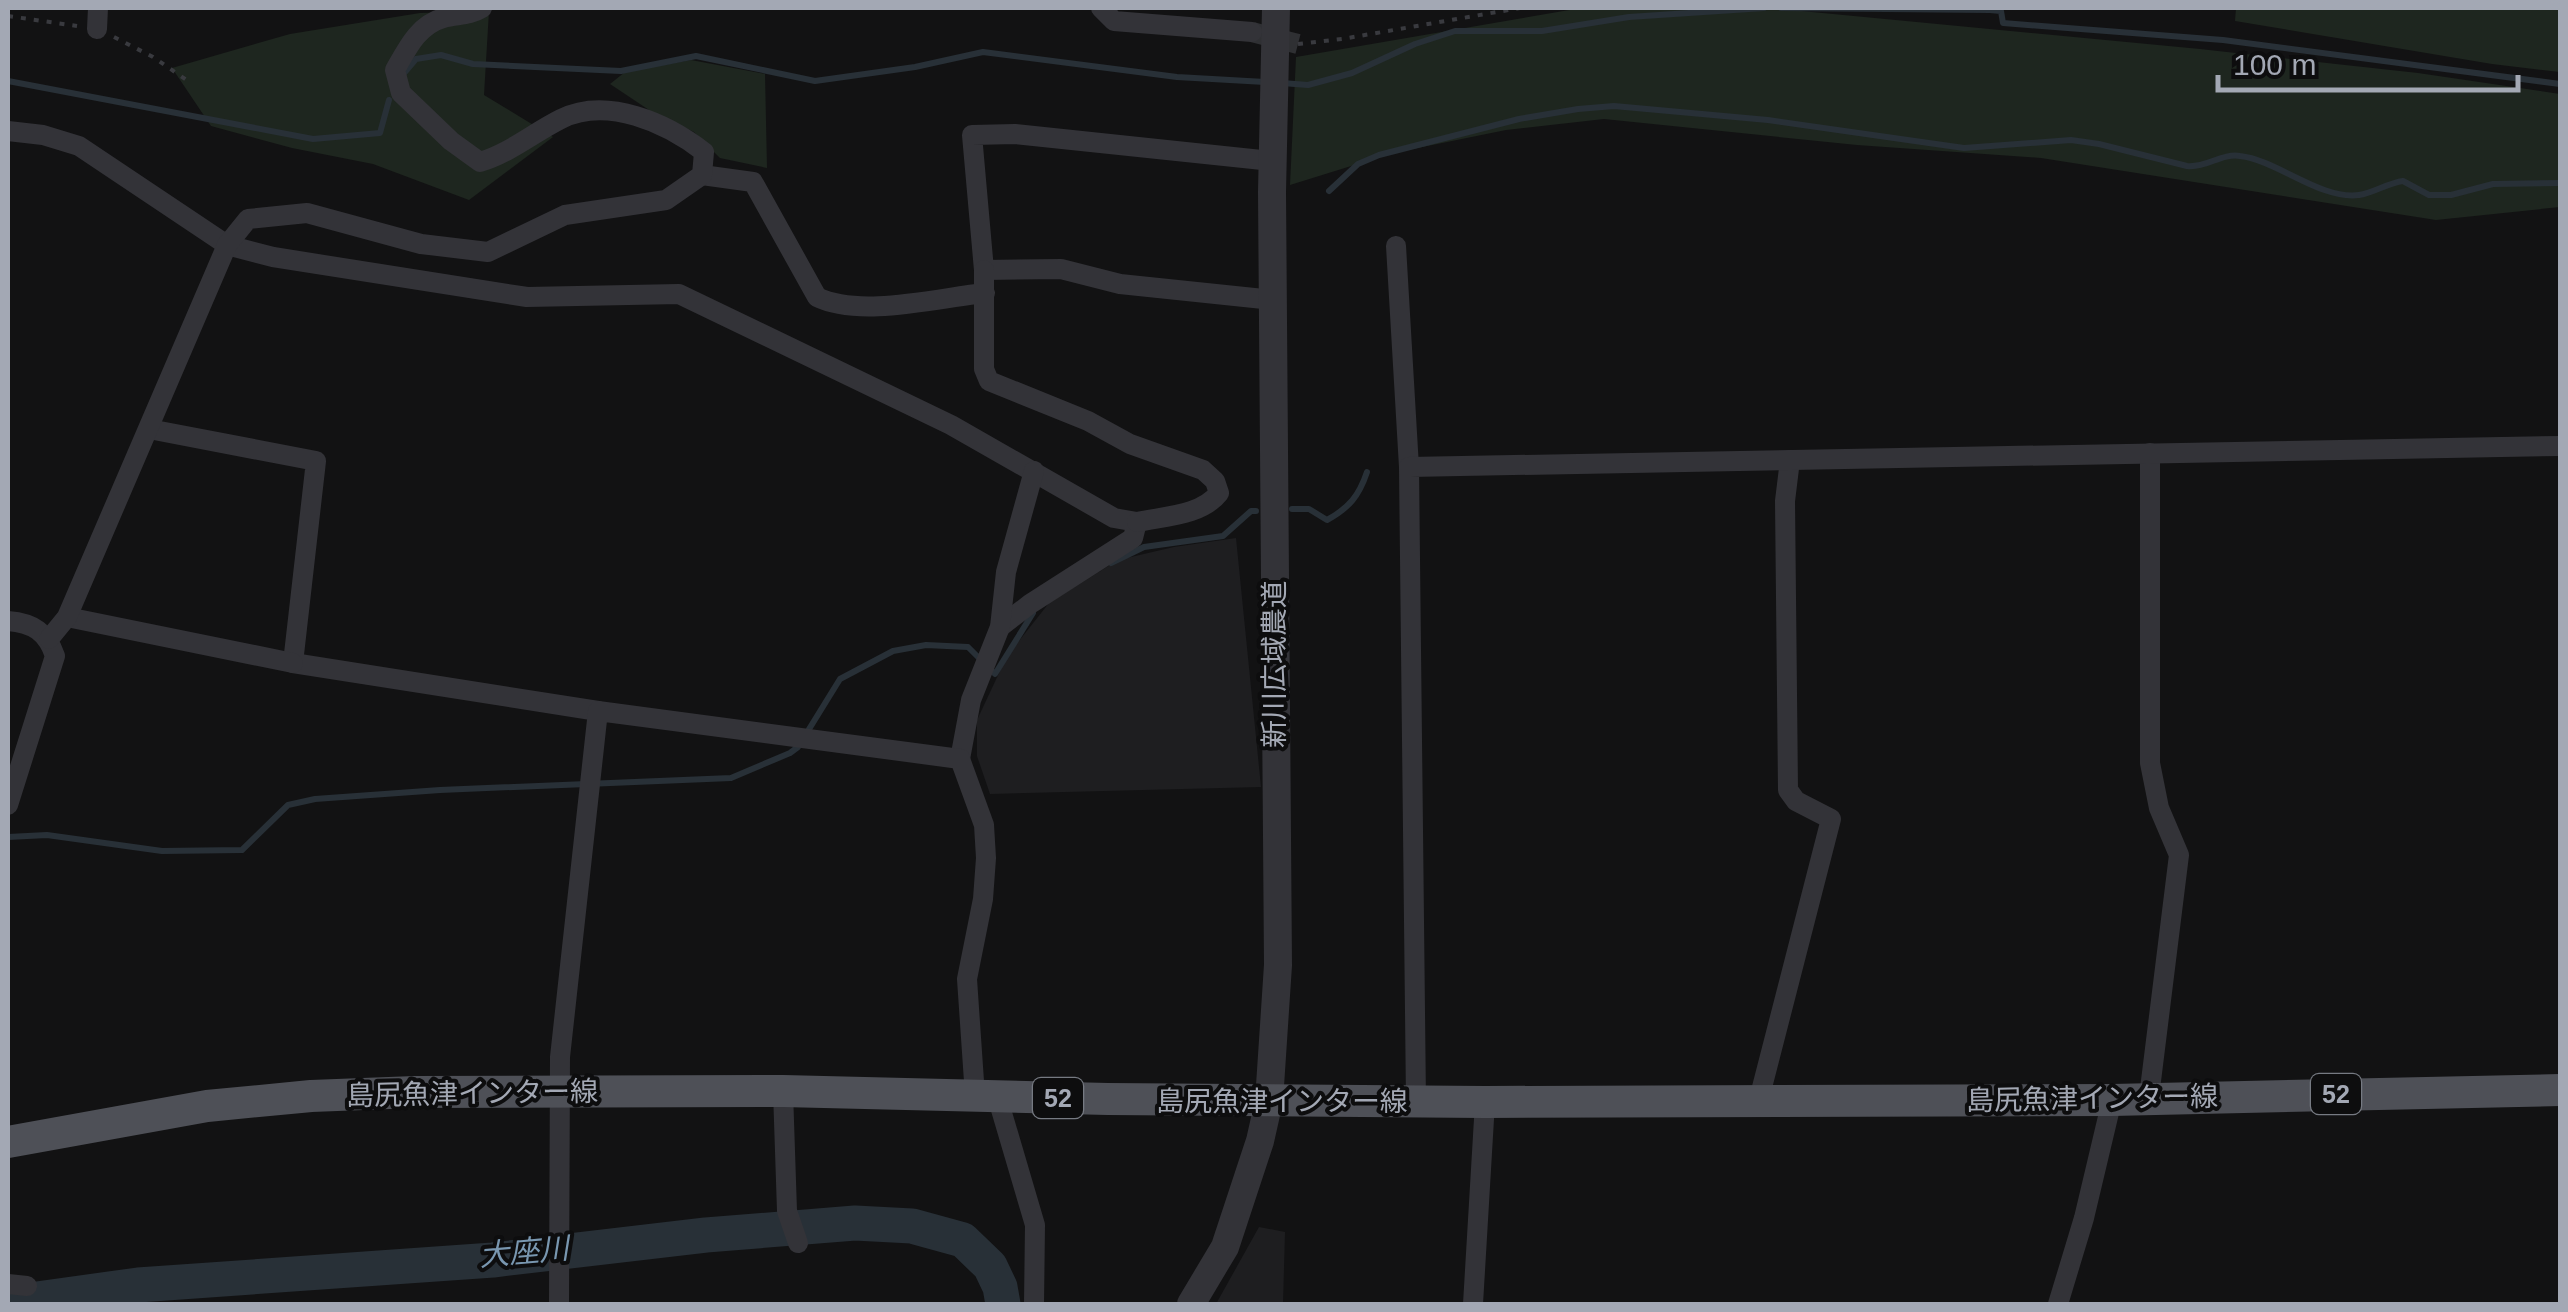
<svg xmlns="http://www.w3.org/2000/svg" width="2568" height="1312" viewBox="0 0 2568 1312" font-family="Helvetica,'Noto Sans JP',sans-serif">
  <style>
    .built { fill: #1e1e20 }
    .green { fill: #1e261f }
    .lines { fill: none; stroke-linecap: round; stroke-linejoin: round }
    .stream { stroke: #283037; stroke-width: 6 }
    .river { stroke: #283037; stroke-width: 35 }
    .minor-tunnel { stroke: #2f3033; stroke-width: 20; stroke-dasharray: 20 10; stroke-linecap: butt }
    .path { stroke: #393a3f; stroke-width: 4; stroke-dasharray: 5 8; stroke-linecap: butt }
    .minor { stroke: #333338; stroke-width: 20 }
    .tertiary { stroke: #333338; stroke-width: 28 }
    .primary { stroke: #4e5057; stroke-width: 32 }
    .labels { text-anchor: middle; stroke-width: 8; stroke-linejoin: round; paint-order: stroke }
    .shield { fill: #0d0d0e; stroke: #767a82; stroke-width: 2.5 }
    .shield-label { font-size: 25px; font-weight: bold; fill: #a3a8b4 }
    .street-label { font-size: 28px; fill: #a3a8b4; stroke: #0d0d0e }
    .water-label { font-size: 30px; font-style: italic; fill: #7997b0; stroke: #0d0d0e }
  </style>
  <rect width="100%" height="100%" fill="#121213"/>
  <g class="built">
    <path d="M1236,538l25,249 -271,7 -13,-38v-36l30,-64 42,-53 69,-43 56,-13z"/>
    <path d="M1259,1227l26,5 -2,72h-67z"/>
  </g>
  <g class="green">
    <path d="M1581,8h190l429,41 218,24 142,21v113l-124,13 -395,-62 -184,-13 -253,-26 -98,11 -113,23 -103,32 6,-128z"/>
    <path d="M2236,8h324v64l-68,-8 -257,-43z"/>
    <path d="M489,11l-5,84 69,42 -84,63 -96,-36 -81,-16 -81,-22 -39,-58 118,-34 130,-21z"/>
    <path d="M691,60l74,14 2,94 -47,-10 -26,-26 -42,-20 -42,-28 15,-12z"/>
  </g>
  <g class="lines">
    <g class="stream">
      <path d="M1781,8l209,2 11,1 2,12 220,17 337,44"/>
      <path d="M405,72l11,-13 25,-4 32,9 148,7 75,-15 119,25 100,-14 68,-15 194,25 88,5"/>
      <path d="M8,81l305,58 67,-6 9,-33"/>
      <path d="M1282,83l26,2 44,-12 63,-29 40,-13h87l87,-14 135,-9"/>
      <path d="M1329,191l29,-27 21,-9 140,-36 59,-10 36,-3 154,14 196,28 107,-8 28,4 88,22c19,2 35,-13 53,-10 37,4 80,44 119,39 14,-2 29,-12 44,-14l26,14h22l42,-11 67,-1"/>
      <path d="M1292,509h17l18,11c22,-12 32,-24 40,-48"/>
      <path d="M1111,563l33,-16 79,-11 28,-25h5"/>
      <path d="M8,837l39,-2 115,16 80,-1 46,-45 27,-6 125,-9 291,-12 59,-25 8,-6 42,-68 53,-28 33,-6 42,2 27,27 38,-61"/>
    </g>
    <path class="river" d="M8,1303l130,-18 355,-25 213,-25 149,-12 57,3 51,14 27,26 10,21 3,17"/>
    <path class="minor-tunnel" d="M1252,32l46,12"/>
    <g class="path">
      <path d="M8,16l69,10"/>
      <path d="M114,37l39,20 35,24"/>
      <path d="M1298,44l44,-5 178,-31"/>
    </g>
    <g class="minor">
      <path d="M1101,8l13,13 138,11"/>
      <path d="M97,29l1,-21"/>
      <path d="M8,131l35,4 36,11 148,99 46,12 254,40 152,-3 272,131 163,93 23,4 -4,16 -103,66 -30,23"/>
      <path d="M1272,161l-257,-27 -43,1 12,135 77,-1 59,15 153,16"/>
      <path d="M702,175l51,7 64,115c43,21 120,1 168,-4"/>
      <path d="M1396,246l13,221"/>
      <path d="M984,270v99l5,12 99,40 42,23 73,26 12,11 4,12c-18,23 -55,23 -82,29"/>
      <path d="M149,429l167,32 -23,202 305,48"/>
      <path d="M67,617l226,46"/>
      <path d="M8,621c25,2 39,11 47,35l-47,149"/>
      <path d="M49,639l18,-22 160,-372 21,-26 59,-6 114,31 67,8 77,-37 101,-15 36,-25 2,-23c-37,-29 -97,-56 -143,-33 -28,14 -51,34 -81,43l-29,-21 -50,-48 -6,-23c12,-21 23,-45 48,-52 14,-4 26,-2 39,-10"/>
      <path d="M960,759l11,-59 29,-73 6,-55 28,-101"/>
      <path d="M783,1091l4,120 11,32"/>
      <path d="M997,1096l38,129 -1,79"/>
      <path d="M2149,1097l30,-242 -20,-47 -9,-45v-310"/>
      <path d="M1759,1099l72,-280 -35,-18 -8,-11 -3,-289 5,-41"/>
      <path d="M1416,1102l-7,-635 1151,-21"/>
      <path d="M8,1284l19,2"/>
      <path d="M559,1304l1,-247 38,-346 362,48 24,66 2,33 -3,41 -16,80 8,117"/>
      <path d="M1473,1304l12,-202"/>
      <path d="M2058,1304l26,-86 28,-118"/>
    </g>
    <path class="tertiary" d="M1191,1304l34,-57 35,-106 9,-40 9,-136 -6,-773 4,-184"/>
    <path class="primary" d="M8,1142l199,-36 104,-10 104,-4 368,-1 325,8 377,3 627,-2 448,-10"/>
  </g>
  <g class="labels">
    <g class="shield">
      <rect x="2311" y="1074" width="50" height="40" rx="8"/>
      <rect x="1033" y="1078" width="50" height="40" rx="8"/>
    </g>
    <g class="shield-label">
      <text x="2336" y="1103">52</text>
      <text x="1058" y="1107">52</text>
    </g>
    <g class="street-label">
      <text transform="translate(1274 664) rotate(-90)" y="10">新川広域農道</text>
      <text transform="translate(472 1093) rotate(-1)" y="10">島尻魚津インター線</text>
      <text transform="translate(2092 1098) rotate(-1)" y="10">島尻魚津インター線</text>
      <text x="1282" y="1111">島尻魚津インター線</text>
    </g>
    <g class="water-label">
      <text transform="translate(524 1252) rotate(-5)" y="10">大座川</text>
    </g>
  </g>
  <rect width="2568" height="1312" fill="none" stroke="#a3a8b4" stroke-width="20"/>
  <path d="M2218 75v15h300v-15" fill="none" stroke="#a3a8b4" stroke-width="5"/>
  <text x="2233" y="75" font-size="30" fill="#a3a8b4" stroke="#0d0d0e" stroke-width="8" paint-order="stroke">100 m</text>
</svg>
